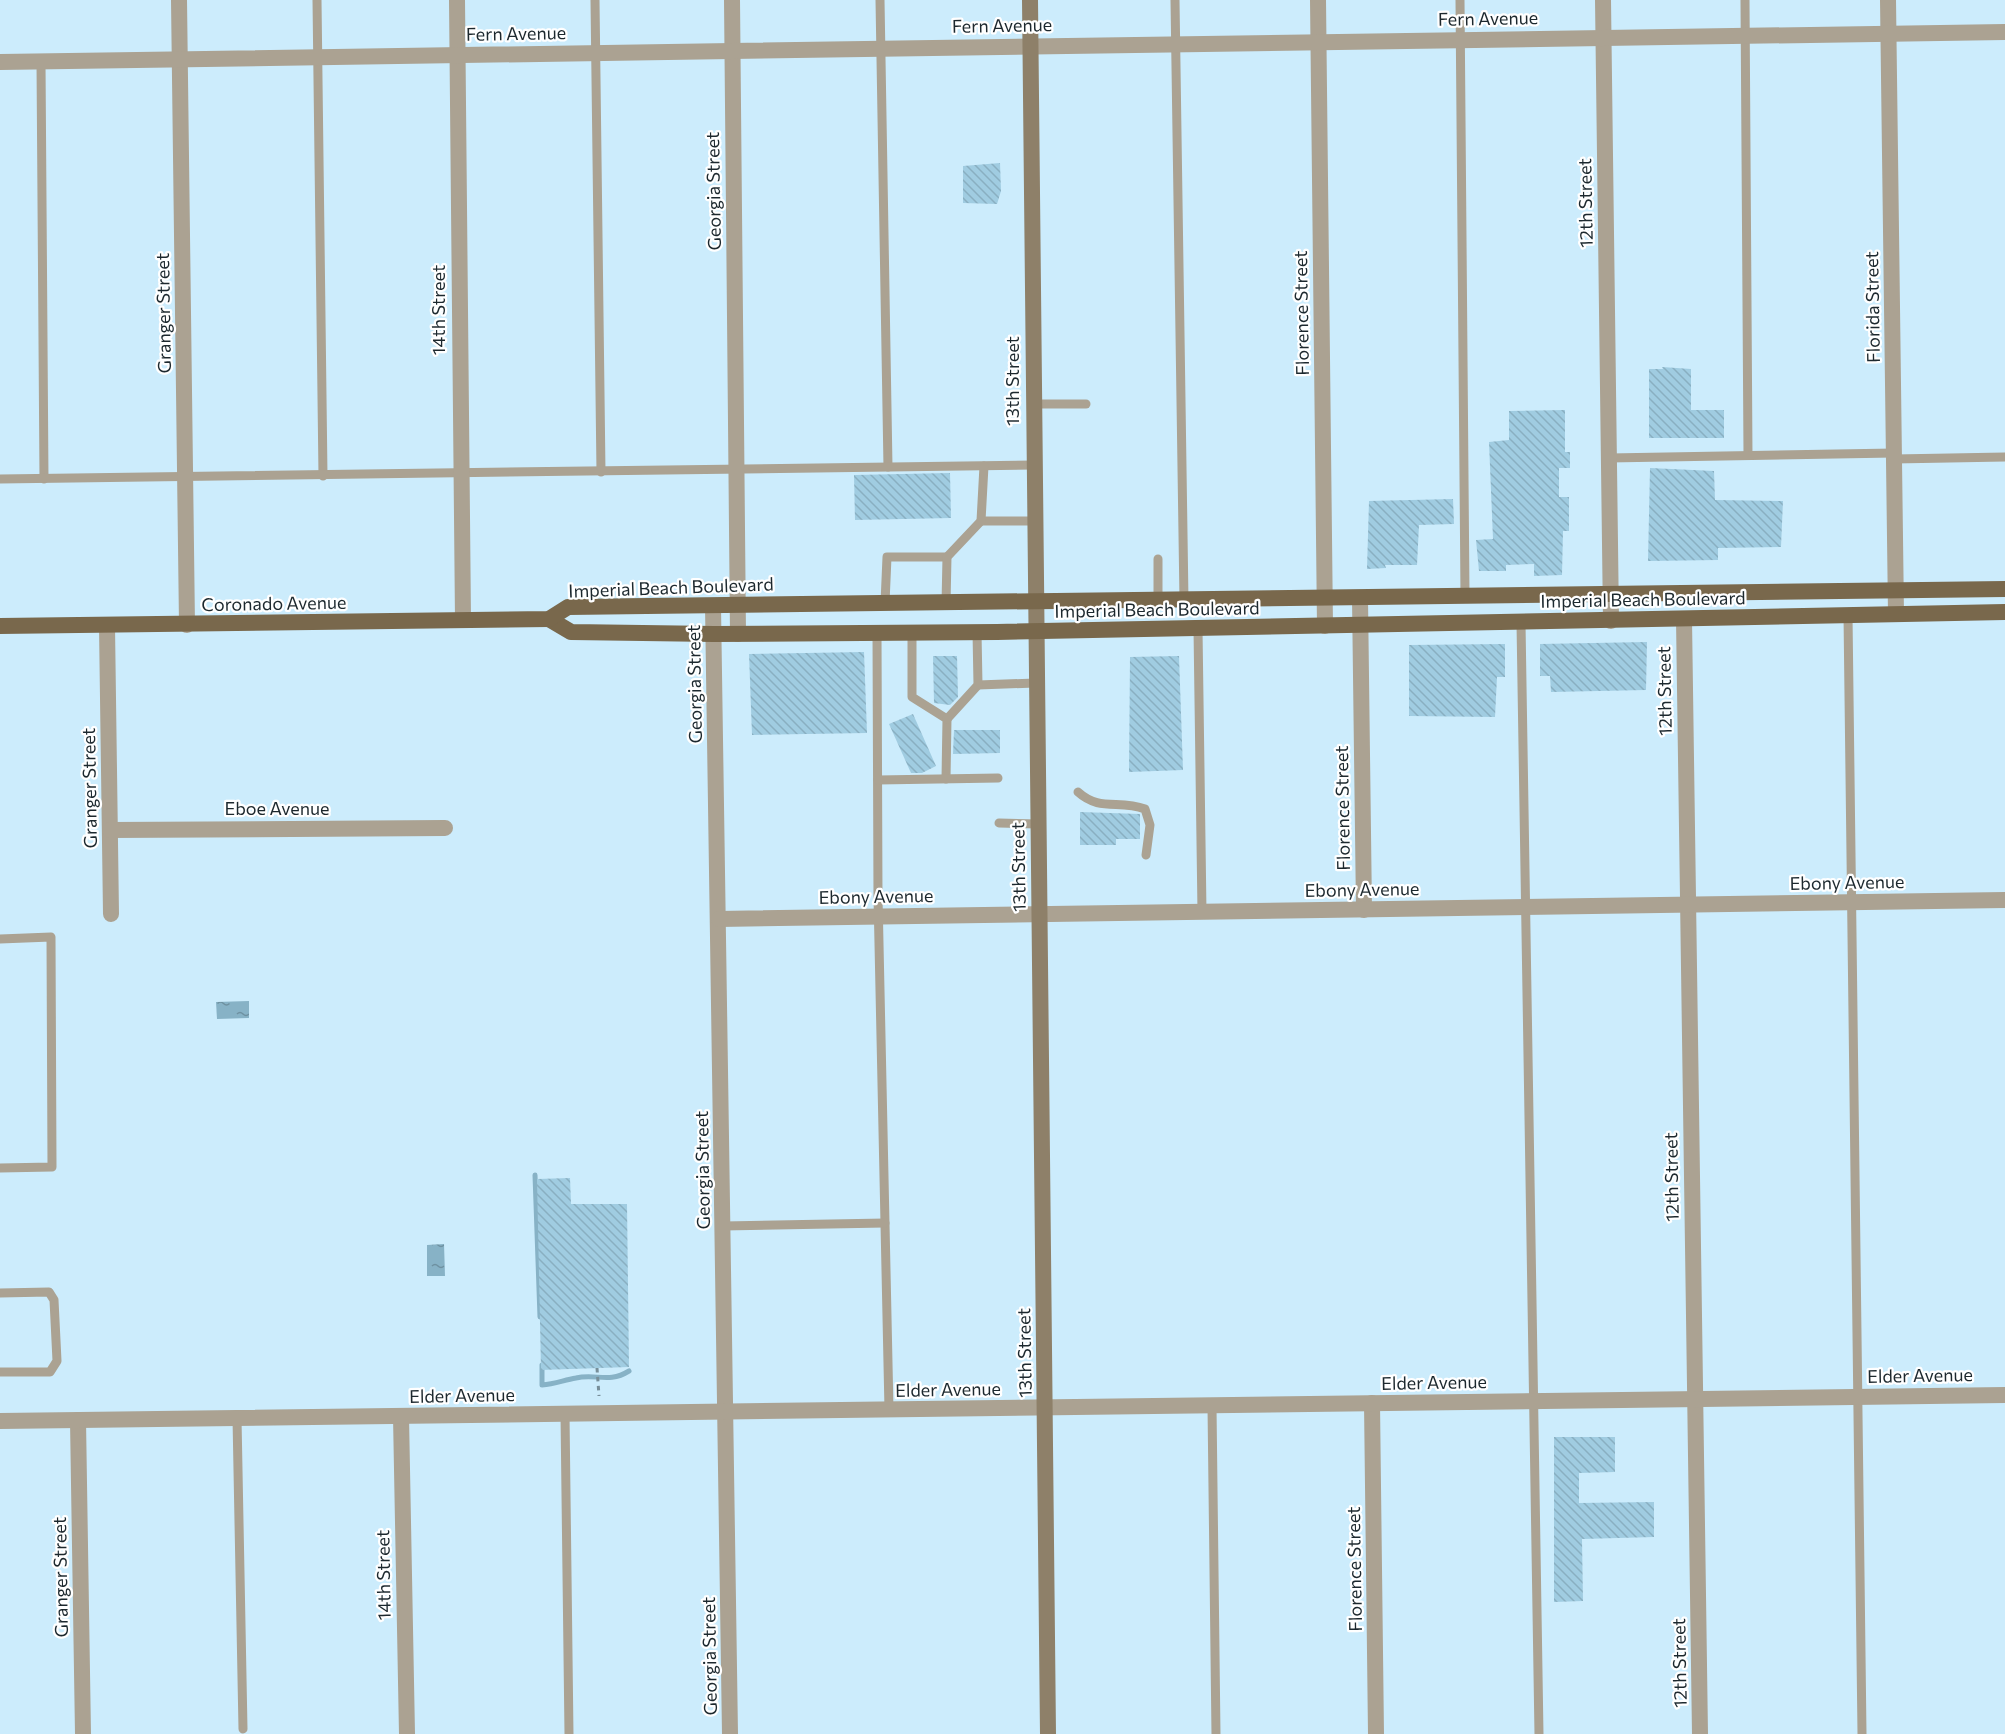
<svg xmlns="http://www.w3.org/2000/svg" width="2005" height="1734" viewBox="0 0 2005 1734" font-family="Commissioner,sans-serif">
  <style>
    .water { fill: url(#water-ripples) }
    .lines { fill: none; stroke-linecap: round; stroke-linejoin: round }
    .stream { stroke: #87b2c6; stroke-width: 5 }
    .building { fill: url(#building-back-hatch) }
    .path { stroke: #778e99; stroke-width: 3; stroke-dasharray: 4.5 4.5; stroke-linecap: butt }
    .service { stroke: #aba292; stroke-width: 9 }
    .minor { stroke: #aba292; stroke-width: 16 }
    .secondary { stroke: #8e8069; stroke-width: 16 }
    .primary { stroke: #79684c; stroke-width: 16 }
    .labels { text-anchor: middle; stroke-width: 4.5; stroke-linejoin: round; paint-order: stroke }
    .street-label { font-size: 18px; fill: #1c282e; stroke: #fff }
  </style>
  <defs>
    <pattern id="water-ripples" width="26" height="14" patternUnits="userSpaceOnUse" patternTransform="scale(1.5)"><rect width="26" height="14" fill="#87b2c6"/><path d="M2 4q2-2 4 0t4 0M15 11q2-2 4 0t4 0" fill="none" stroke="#6e91a1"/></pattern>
    <pattern id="building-back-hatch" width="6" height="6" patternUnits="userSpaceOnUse" patternTransform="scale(1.5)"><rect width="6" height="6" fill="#a0cce1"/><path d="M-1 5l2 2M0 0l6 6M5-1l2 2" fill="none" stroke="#89afc1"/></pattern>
  </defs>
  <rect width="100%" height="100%" fill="#ccecfc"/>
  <g class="water">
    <path d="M249,1001v17l-32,1 -1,-17z"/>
    <path d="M444,1244l1,32h-18v-31z"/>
  </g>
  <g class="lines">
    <g class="stream">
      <path d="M535,1175l5,142"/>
      <path d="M542,1365v20c13,-1 22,-5 34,-7 20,-5 32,6 53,-7"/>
    </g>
  </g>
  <g class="building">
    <path d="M1000,163l1,28 -4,13 -34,-1v-37z"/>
    <path d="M1662,367l29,2v41h33v28h-75v-69h14z"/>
    <path d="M1565,410v42h5v16h-11v29h10v34h-6l-1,44 -28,1v-12l-28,1v6h-27l-3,-31 17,-1 -4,-97 20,-2v-29z"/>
    <path d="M1650,468l64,3 1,29 68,1 -2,46 -63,1v12l-70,1z"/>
    <path d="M950,473l1,45 -96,2 -1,-45z"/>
    <path d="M1453,499l1,25 -35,1 -2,40h-32l1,3 -19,1 2,-68z"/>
    <path d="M1647,642l-1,48 -95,2 -1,-16h-10v-32z"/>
    <path d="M1505,644v33h-8l-2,40 -86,-1v-71z"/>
    <path d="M864,652l3,81 -115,2 -3,-81z"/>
    <path d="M933,656h24l1,41 -8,8 -16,-2z"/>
    <path d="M1179,656l4,114 -54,2 1,-115z"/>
    <path d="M913,714l23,52 -14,7h-11l-22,-49z"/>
    <path d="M954,730h46v23l-47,1z"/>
    <path d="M1080,812l60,2v25h-24v6h-36z"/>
    <path d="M570,1178l1,26h56l2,163 -88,3 -4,-191z"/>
    <path d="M1554,1437h61v35l-36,1v30l75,-1v35l-72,2 1,62 -29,1z"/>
  </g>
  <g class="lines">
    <path class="path" d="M597,1368l2,28"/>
    <g class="service">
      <path d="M317,0l6,476"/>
      <path d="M595,0l6,472"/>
      <path d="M880,0l8,467"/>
      <path d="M1175,0l9,601"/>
      <path d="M1460,0l5,596"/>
      <path d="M1745,0l3,455"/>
      <path d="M41,62l3,417"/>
      <path d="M1033,404h53"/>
      <path d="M1609,458l285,-5"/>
      <path d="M1894,459l111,-2"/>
      <path d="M0,479l1033,-14"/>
      <path d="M981,521h53"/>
      <path d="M1158,601v-42"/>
      <path d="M885,603l2,-46h60"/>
      <path d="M946,604l1,-47 34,-36 3,-55"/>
      <path d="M1848,615l14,1119"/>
      <path d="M1521,623l18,1111"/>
      <path d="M1198,629l4,283"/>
      <path d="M912,632v65l35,22 -1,60"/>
      <path d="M877,633l1,264 11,513"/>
      <path d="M978,685l57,-2"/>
      <path d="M947,719l31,-34 -1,-53"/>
      <path d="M878,780l120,-2"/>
      <path d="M1078,792c22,20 41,7 67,17l5,16 -4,30"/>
      <path d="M999,823l39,1"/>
      <path d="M0,939l51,-2 1,230 -52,1"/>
      <path d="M723,1226l162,-3"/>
      <path d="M0,1293l49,-1 5,8 3,61 -7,11h-50"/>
      <path d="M1212,1406l4,328"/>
      <path d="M565,1414l4,320"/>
      <path d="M237,1418l6,311"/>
    </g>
    <g class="minor">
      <path d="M179,0l8,625"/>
      <path d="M457,0l6,620"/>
      <path d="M732,0l6,634"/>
      <path d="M1318,0l7,626"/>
      <path d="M1603,0l8,621"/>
      <path d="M1888,0l8,614"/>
      <path d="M0,62l2005,-30"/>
      <path d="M1360,598l4,312"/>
      <path d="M713,606l17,1128"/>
      <path d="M1684,619l16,1115"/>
      <path d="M107,626l4,288"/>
      <path d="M110,830l335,-2"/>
      <path d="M719,919l1286,-19"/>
      <path d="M1372,1403l4,331"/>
      <path d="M401,1416l6,318"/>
      <path d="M78,1420l5,314"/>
      <path d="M0,1421l2005,-26"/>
    </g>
    <path class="secondary" d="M1030,0l18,1734"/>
    <g class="primary">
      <path d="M549,619l22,13 143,2 283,-2 1008,-20"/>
      <path d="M0,626l549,-7 19,-12 1437,-18"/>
    </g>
  </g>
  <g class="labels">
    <g class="street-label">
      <text transform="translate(1488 19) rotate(-1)" y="6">Fern Avenue</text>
      <text transform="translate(1002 26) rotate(-1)" y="6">Fern Avenue</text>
      <text transform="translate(516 34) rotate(-1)" y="6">Fern Avenue</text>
      <text transform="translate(714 191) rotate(-91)" y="6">Georgia Street</text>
      <text transform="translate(1586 203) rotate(-91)" y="6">12th Street</text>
      <text transform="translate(1873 307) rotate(-91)" y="6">Florida Street</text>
      <text transform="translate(439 310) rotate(-90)" y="6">14th Street</text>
      <text transform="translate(164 313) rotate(-91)" y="6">Granger Street</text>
      <text transform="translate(1302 313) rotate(-91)" y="6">Florence Street</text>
      <text transform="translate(1013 381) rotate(-90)" y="6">13th Street</text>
      <text transform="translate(671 588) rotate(-2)" y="6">Imperial Beach Boulevard</text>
      <text transform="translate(1643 600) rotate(-1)" y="6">Imperial Beach Boulevard</text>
      <text transform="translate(274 604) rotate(-1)" y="6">Coronado Avenue</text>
      <text transform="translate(1157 610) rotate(-1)" y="6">Imperial Beach Boulevard</text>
      <text transform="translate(695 684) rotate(-91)" y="6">Georgia Street</text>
      <text transform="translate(1665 691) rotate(-91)" y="6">12th Street</text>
      <text transform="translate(90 788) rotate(-91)" y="6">Granger Street</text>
      <text transform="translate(1343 808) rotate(-91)" y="6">Florence Street</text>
      <text x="277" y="815">Eboe Avenue</text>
      <text transform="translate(1019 867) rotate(-91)" y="6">13th Street</text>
      <text transform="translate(1847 883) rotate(-1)" y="6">Ebony Avenue</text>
      <text transform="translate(1362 890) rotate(-1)" y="6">Ebony Avenue</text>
      <text transform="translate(876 897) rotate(-1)" y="6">Ebony Avenue</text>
      <text transform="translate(703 1170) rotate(-91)" y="6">Georgia Street</text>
      <text transform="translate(1672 1177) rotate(-91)" y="6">12th Street</text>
      <text transform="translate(1025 1353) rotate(-91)" y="6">13th Street</text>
      <text transform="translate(1920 1376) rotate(-1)" y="6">Elder Avenue</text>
      <text transform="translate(1434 1383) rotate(-1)" y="6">Elder Avenue</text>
      <text transform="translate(948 1390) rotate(-1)" y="6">Elder Avenue</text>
      <text transform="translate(462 1396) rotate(-1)" y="6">Elder Avenue</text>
      <text transform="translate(1355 1569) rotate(-91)" y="6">Florence Street</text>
      <text transform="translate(384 1575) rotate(-91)" y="6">14th Street</text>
      <text transform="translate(61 1577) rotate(-91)" y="6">Granger Street</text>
      <text transform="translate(710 1656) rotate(-91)" y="6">Georgia Street</text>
      <text transform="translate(1680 1663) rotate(-91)" y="6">12th Street</text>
    </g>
  </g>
</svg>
